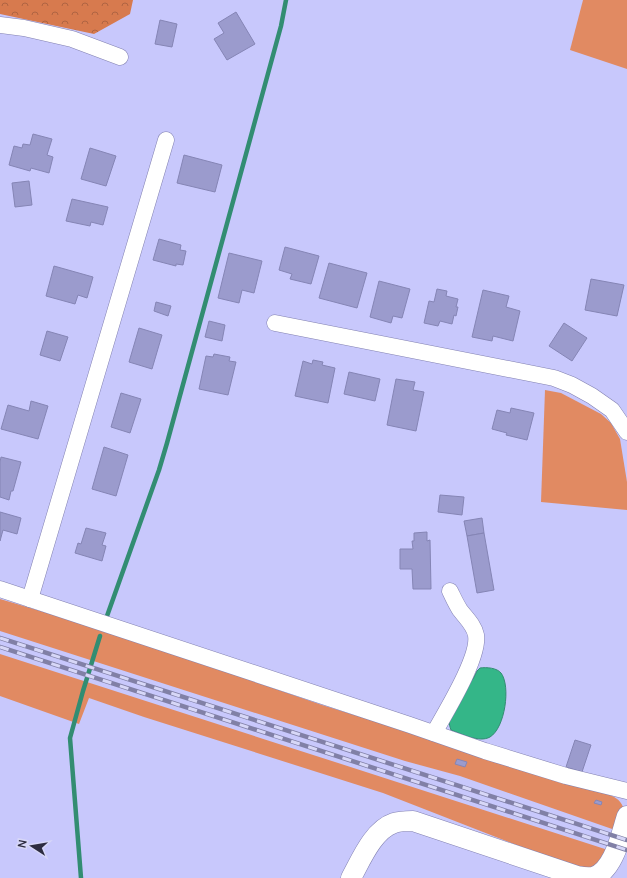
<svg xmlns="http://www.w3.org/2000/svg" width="627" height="878" viewBox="0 0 627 878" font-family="Manrope,sans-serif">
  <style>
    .green { fill: #e18a62 }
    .forest { fill: url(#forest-crowns) }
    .water { fill: #34b688; stroke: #328d72 }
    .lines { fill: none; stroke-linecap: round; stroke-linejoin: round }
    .stream { stroke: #328d72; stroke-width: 4.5 }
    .building { fill: #9b9bcd; stroke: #8585b5 }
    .minor-casing { stroke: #8281b1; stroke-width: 17 }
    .tertiary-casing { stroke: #8281b1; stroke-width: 21 }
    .minor { stroke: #fff; stroke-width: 16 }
    .tertiary { stroke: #fff; stroke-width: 20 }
    .rail-casing { stroke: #8180a6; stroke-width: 4.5 }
    .rail { stroke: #d7d7f7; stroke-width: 3; stroke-dasharray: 9; stroke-linecap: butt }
  </style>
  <defs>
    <pattern id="forest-crowns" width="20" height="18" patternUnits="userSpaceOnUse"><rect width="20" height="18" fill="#d77a4e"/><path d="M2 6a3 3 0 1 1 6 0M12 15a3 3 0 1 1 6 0" fill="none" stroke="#af6442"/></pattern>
  </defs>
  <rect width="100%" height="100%" fill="#c8c8fc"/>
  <g class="green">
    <path d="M583,0h44v69l-57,-19z"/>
    <path d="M545,390l16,3 40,21 10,9 9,16 7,43v28l-86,-8z"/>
    <path d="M0,599l108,32 214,74 284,88c8,4 14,6 17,14l-8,23 -155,-54 -55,-15 -405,-130z"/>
    <path d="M0,654l608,196 -12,18 -18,1 -195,-76 -239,-76 -55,-19 -10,26 -79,-28z"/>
  </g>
  <path class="forest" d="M0,0h133l-3,14 -36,20 -94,-20z"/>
  <path class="water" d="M480,668c7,-1 17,0 21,5 10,13 4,55 -11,64 -11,6 -28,-3 -39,-7l-1,-3 -1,-5 22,-42 2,-1 4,-8z"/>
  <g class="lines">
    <g class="stream">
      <path d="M107,616l52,-146 8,-27 114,-417 5,-26"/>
      <path d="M81,878l-11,-140 13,-47 17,-55"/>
    </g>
  </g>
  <g class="building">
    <path d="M236,12l19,32 -28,16 -13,-21 10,-6 -6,-10z"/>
    <path d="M160,20l17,4 -5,23 -17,-3z"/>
    <path d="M33,134l19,5 -5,16 6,2 -4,16 -18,-5 -1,3 -21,-6 5,-19 8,2 1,-4 7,1z"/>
    <path d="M90,148l26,8 -10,30 -25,-7z"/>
    <path d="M184,155l38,10 -7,27 -38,-9z"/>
    <path d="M29,181l3,24 -17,2 -3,-24z"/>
    <path d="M72,199l36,8 -5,18 -12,-3 -1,4 -24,-5z"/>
    <path d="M159,239l22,6 -1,5 6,1 -3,14 -7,-1v2l-23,-6z"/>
    <path d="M285,247l34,9 -8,28 -21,-5 2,-5 -13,-4z"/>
    <path d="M229,253l33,8 -8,32 -12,-3 -3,13 -21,-5z"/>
    <path d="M329,263l38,10 -10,35 -38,-10z"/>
    <path d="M54,266l39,11 -6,21 -9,-3 -3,9 -29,-8z"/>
    <path d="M591,279l33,6 -7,31 -32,-6z"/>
    <path d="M379,281l31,8 -8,29 -9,-2 -2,7 -21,-6z"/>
    <path d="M437,289l10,2 -1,5 12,3 -2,8h2l-2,9 -2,-1 -2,9 -12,-3 -2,5 -14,-3 5,-22 5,1z"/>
    <path d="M483,290l26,6 -3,11 14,4 -7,30 -20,-5 -1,5 -20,-4z"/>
    <path d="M156,302l15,4 -3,10 -14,-5z"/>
    <path d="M209,321l16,4 -3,16 -17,-4z"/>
    <path d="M564,323l23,15 -15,23 -23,-15z"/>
    <path d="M139,328l23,7 -10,34 -23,-7z"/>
    <path d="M47,331l21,6 -8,24 -20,-6z"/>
    <path d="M214,354l16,3 -1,4 7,1 -8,33 -29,-6 7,-33 7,1z"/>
    <path d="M313,360l10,2 -1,3 13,3 -7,35 -33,-7 8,-35 9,3z"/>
    <path d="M349,372l31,7 -5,22 -31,-7z"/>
    <path d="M396,379l19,3 -2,8 11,2 -8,39 -29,-6z"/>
    <path d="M121,393l20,6 -11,34 -19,-6z"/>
    <path d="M31,401l17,5 -10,33 -37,-10 7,-24 21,6z"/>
    <path d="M511,408l23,5 -7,27 -21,-5 1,-2 -15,-4 5,-19 13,3z"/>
    <path d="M104,447l24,8 -12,41 -24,-7z"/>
    <path d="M1,457l20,5 -8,29h-2l-2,9 -9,-3v-35z"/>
    <path d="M440,495l24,2 -2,18 -24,-3z"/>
    <path d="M0,512l21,6 -4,16 -14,-4 -3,11z"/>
    <path d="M482,518l2,15 -17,3 -3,-15z"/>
    <path d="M86,528l20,5 -4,12 4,1 -4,15 -27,-8 3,-10 3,1z"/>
    <path d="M427,532v9l3,-1 1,49h-18l-1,-20h-12v-20h13l-1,-8h2v-8z"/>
    <path d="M484,533l10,57 -17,3 -10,-57z"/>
    <path d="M575,740l16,5 -9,27 -16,-5z"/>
    <path d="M457,759l10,3 -2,5 -10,-3z"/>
    <path d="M596,800l6,2 -1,3 -7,-2z"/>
  </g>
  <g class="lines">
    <defs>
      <g id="minor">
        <path d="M0,25l24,3 48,11 48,18"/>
        <path d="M275,323l279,55 18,7 20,11 20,14 15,22"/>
        <path d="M0,589l410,136 75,26 81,25 61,15"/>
        <path d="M30,599l136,-459"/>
        <path d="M434,733c11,-20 46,-76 42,-98 -2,-10 -10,-17 -16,-25 -4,-6 -7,-13 -10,-19"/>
      </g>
      <path id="tertiary" d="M351,878c10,-18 22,-48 43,-55 6,-2 13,-2 19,-2l164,55c5,1 10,2 16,1 21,-6 28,-43 34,-61"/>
    </defs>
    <use href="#minor" class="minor-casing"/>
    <use href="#tertiary" class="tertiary-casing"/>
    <use href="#minor" class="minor"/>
    <use href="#tertiary" class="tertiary"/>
    <defs>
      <g id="rail">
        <path d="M0,638l627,202"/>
        <path d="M0,647l627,203"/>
      </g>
    </defs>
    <use href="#rail" class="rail-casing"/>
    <use href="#rail" class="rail"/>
  </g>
  <g transform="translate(32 846) rotate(282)" stroke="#d7d7f7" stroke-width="3" paint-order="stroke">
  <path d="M0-3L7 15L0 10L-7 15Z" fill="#2d2c40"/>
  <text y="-6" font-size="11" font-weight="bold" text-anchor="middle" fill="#2d2c40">N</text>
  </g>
</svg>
